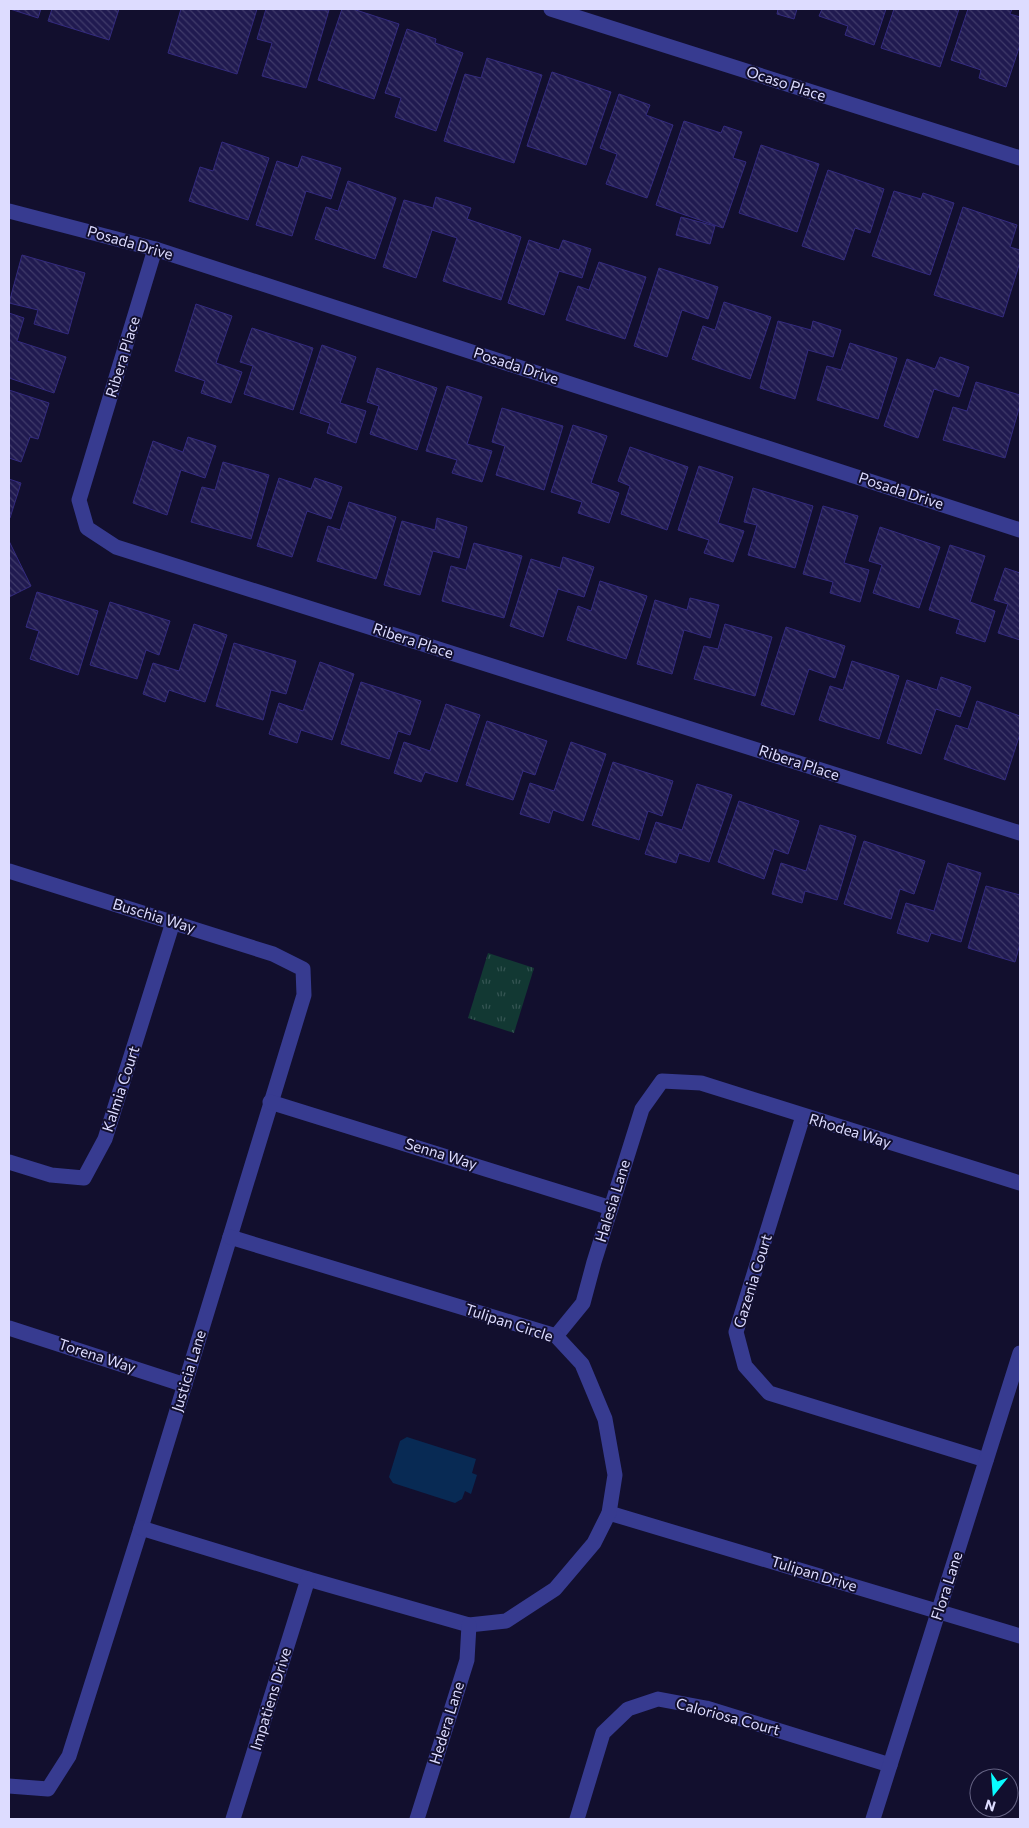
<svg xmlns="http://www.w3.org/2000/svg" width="1029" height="1828" viewBox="0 0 1029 1828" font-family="Commissioner,sans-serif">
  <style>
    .grass { fill: url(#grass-tufts) }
    .water { fill: #082a54 }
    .building { fill: url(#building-back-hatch); stroke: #332a7e }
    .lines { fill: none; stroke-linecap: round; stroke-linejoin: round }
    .street { stroke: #373b90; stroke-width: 15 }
    .labels { text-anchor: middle; stroke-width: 4; stroke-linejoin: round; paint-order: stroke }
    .street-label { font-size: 15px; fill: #dddcff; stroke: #120f2e }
  </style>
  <defs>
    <pattern id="grass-tufts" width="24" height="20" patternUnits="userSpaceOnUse" patternTransform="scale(1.25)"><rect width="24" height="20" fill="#123833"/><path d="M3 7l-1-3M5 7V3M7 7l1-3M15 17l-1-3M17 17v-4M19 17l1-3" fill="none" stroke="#345452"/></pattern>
    <pattern id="building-back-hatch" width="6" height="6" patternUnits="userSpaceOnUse" patternTransform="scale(1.25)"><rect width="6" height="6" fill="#201a50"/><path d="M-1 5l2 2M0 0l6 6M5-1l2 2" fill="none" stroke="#403b6a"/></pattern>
  </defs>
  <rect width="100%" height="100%" fill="#120f2e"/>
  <path class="grass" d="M488,953l46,15 -20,65 -46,-15z"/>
  <path class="water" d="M407,1437l69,22 -4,14 5,2 -6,19 -6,-3 -3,8 -7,4 -62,-20 -4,-6 11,-36z"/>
  <g class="building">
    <path d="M10,9h31l-3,9z"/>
    <path d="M52,9h67l-10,31 -61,-19z"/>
    <path d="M181,9h76l-20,65 -69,-21z"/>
    <path d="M266,9l63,1 -23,78 -44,-12 10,-33 -15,-4z"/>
    <path d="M342,9h11l46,15 -25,75 -56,-19z"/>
    <path d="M778,9h19l-3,10 -17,-5z"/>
    <path d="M822,9h64l-12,36 -29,-10 3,-9 -29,-10z"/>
    <path d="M894,9h65l-19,58 -59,-19z"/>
    <path d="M968,9h44l-2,5 10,3v28l-14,42 -27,-9 2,-8 -30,-10z"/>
    <path d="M407,29l29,10 -1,4 28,10 -27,78 -41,-14 6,-19 -16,-5z"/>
    <path d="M487,58l55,17 -28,88 -70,-22 21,-67 16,4z"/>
    <path d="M552,72l59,20 -25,73 -59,-19z"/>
    <path d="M619,94l31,11 -4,10 27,10 -26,73 -41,-14 11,-30 -17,-6z"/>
    <path d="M684,121l37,12 3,-7 18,6 -9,26 13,4 -23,66 -67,-23z"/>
    <path d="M222,142l47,16 -21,62 -59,-19 11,-34 13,4z"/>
    <path d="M761,145l58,19 -22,68 -58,-19z"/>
    <path d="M302,156l39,12 -10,31 -25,-8 -14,45 -36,-11 21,-64 21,7z"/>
    <path d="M828,170l56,19 -14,44 -15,-5 -11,32 -42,-14z"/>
    <path d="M348,181l48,17 -21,61 -60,-20 11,-32 12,4z"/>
    <path d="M894,191l27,8 2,-6 31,10 -24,72 -58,-19z"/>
    <path d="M436,197l35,11 -4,11 54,18 -20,63 -58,-19 14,-43 -25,-8 -16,48 -33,-11 21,-67 29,8z"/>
    <path d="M963,207l54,18 -7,22 10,3v12l-17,55 -69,-22z"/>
    <path d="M681,217l34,9 -5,18 -34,-9z"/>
    <path d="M529,240l30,10 4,-10 28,9 -9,29 -23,-7 -15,44 -36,-12z"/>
    <path d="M22,255l63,18 -17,61 -34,-10 4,-14 -29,-7z"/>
    <path d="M599,262l47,15 -21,62 -59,-19 12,-34 11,4z"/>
    <path d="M659,268l59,19 -10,32 -26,-9 -15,47 -33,-11z"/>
    <path d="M724,302l47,15 -21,62 -58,-20 11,-33 12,4z"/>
    <path d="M196,304l36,12 -16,47 26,9 -11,31 -30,-10 4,-12 -30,-10z"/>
    <path d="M9,313l15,5 -7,23 49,16 -12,36 -45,-15z"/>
    <path d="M778,321l33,9 2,-9 28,9 -8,27 -25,-7 -13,49 -35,-11z"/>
    <path d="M252,328l61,20 -20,62 -49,-16 9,-28 -13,-4z"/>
    <path d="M850,343l47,15 -19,61 -61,-19 10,-34 14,4z"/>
    <path d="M322,345l34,12 -16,46 26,8 -10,32 -29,-10 3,-10 -30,-10z"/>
    <path d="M940,357l29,10 -10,30 -25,-8 -16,49 -34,-12 23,-67 28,10z"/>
    <path d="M377,368l60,20 -20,62 -47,-16 9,-28 -12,-4z"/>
    <path d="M976,382l44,13v10l-15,53 -62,-18 10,-33 14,4z"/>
    <path d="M447,386l35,11 -15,47 25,7 -10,31 -30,-9 5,-13 -31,-9z"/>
    <path d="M9,390l40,13 -11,36 -8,-2 -9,25 -12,-4z"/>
    <path d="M502,408l61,18 -19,64 -48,-15 9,-29 -13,-4z"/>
    <path d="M573,425l34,11 -16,47 28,10 -10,30 -31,-10 4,-11 -31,-10z"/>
    <path d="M188,437l28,9 -11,32 -24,-8 -14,45 -34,-12 20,-62 30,11z"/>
    <path d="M630,447l58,20 -21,63 -46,-16 9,-28 -12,-5z"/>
    <path d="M223,462l46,13 -18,64 -60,-17 11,-35 13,3z"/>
    <path d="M699,466l34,11 -15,46 26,8 -11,31 -29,-9 5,-13 -31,-10z"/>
    <path d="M279,478l32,11 4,-11 27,9 -11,32 -24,-8 -15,46 -35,-11z"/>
    <path d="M9,479l12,4 -11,35h-1z"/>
    <path d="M753,488l60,18 -18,62 -47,-13 9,-30 -13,-3z"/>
    <path d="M349,502l47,15 -20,62 -59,-18 11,-35 12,4z"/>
    <path d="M823,506l35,10 -14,47 25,7 -9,32 -30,-9 3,-11 -30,-8z"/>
    <path d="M437,518l30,9 -8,31 -26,-7 -13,44 -36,-10 18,-64 33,9z"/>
    <path d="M880,527l60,20 -21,61 -46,-15 9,-28 -13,-4z"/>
    <path d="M9,541l22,45 -22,11z"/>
    <path d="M474,543l48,13 -18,62 -62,-17 9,-35 15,4z"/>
    <path d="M950,545l35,11 -15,46 25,9 -10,31 -29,-9 4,-13 -31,-10z"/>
    <path d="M563,557l31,10 -10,30 -26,-8 -15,48 -33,-11 21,-67 29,9z"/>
    <path d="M1005,568l15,5v67l-22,-7 10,-29 -14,-4z"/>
    <path d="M600,581l47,15 -21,63 -59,-19 11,-34 13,5z"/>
    <path d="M37,592l61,19 -20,64 -48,-16 9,-28 -13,-4z"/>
    <path d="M690,598l29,7 -9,33 -26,-8 -12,44 -35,-10 18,-64 32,10z"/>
    <path d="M110,602l60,19 -11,34 -13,-5 -9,29 -47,-14z"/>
    <path d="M194,624l33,11 -22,67 -36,-12 -4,12 -22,-8 10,-31 26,8z"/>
    <path d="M725,624l47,13 -17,59 -61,-17 10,-33 14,3z"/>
    <path d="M786,627l59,19 -10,32 -26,-9 -15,46 -33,-10z"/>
    <path d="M234,643l62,18 -10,33 -15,-4 -8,30 -47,-14z"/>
    <path d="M852,661l47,15 -20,63 -60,-19 11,-34 13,4z"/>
    <path d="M320,662l34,12 -22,66 -31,-10 -4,13 -28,-9 10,-31 24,8z"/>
    <path d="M941,677l30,10 -11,30 -24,-8 -15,45 -34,-11 20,-63 30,10z"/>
    <path d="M361,682l60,19 -11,34 -12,-4 -9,28 -48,-15z"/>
    <path d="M977,701l43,15v18l-15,46 -61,-21 12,-34 12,4z"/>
    <path d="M446,704l34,11 -23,67 -32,-10 -4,10 -27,-9 10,-31 26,9z"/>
    <path d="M487,721l60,20 -12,34 -12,-4 -10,29 -47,-15z"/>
    <path d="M571,742l35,12 -23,67 -30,-11 -4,13 -29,-9 10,-31 24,8z"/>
    <path d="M613,762l60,19 -11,35 -14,-5 -9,29 -47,-15z"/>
    <path d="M697,784l35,11 -23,67 -30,-9 -3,10 -31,-9 11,-32 26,8z"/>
    <path d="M739,801l60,20 -11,33 -14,-5 -10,30 -46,-17z"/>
    <path d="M820,825l36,11 -19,64 -32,-9 -3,12 -30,-9 9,-31 25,8z"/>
    <path d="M864,841l61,20 -11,33 -14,-5 -9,30 -47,-15z"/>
    <path d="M948,863l33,10 -20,69 -30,-9 -3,9 -31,-9 9,-30 28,8z"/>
    <path d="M986,886l34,9v49l-5,18 -47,-14z"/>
  </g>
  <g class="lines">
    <g class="street">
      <path d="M551,9l469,149"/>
      <path d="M9,211l146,38 865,281"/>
      <path d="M155,249l-76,251 8,28 29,19 904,286"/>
      <path d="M9,871l264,83 30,15 1,26 -163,533 -72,228 -21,33 -39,-3"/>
      <path d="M270,1102l341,106"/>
      <path d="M803,1116l-67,216 9,34 24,27 217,67"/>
      <path d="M9,1162l42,13 33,3 21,-39 68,-217"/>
      <path d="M9,1328l176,57"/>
      <path d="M556,1336l27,-33 11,-41 48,-153 20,-28 39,2 319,100"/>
      <path d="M609,1513l411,123"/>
      <path d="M141,1528l167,51 161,46 37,-4 49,-32 39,-46 15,-30 6,-38 -10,-56 -23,-55 -26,-28 -326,-99"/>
      <path d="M233,1819l75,-240"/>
      <path d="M417,1819l50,-159 2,-35"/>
      <path d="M577,1819l26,-86 25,-24 30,-10 48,9 184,57"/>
      <path d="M873,1819l147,-466"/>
    </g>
  </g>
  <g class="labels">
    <g class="street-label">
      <text transform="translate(786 84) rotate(18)" y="5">Ocaso Place</text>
      <text transform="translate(130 243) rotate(16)" y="5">Posada Drive</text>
      <text transform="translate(123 357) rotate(-73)" y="5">Ribera Place</text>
      <text transform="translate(516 366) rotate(18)" y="5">Posada Drive</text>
      <text transform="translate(901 491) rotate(18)" y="5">Posada Drive</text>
      <text transform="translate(413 641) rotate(18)" y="5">Ribera Place</text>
      <text transform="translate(799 763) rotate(18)" y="5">Ribera Place</text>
      <text transform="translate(154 916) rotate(17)" y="5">Buschia Way</text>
      <text transform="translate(121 1089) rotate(-72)" y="5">Kalmia Court</text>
      <text transform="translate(850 1131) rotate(17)" y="5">Rhodea Way</text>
      <text transform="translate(441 1154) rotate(17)" y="5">Senna Way</text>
      <text transform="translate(613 1201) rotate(-73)" y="5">Halesia Lane</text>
      <text transform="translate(753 1281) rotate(-73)" y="5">Gazenia Court</text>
      <text transform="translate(509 1323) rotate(18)" y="5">Tulipan Circle</text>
      <text transform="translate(97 1356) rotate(18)" y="5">Torena Way</text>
      <text transform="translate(189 1371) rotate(-73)" y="5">Justicia Lane</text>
      <text transform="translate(814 1574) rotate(17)" y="5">Tulipan Drive</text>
      <text transform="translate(947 1586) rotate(-72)" y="5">Flora Lane</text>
      <text transform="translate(271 1699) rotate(-73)" y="5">Impatiens Drive</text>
      <text transform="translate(728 1717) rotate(15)" y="5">Caloriosa Court</text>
      <text transform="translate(447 1723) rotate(-73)" y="5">Hedera Lane</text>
    </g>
  </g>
  <rect width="1029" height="1828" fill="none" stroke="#dddcff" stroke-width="20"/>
  <g transform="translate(994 1793) rotate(197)"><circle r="24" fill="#120f2e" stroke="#636182"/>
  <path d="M0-4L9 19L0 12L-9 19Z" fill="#08fcff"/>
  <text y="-8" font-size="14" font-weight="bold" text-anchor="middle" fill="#dddcff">N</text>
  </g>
</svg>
